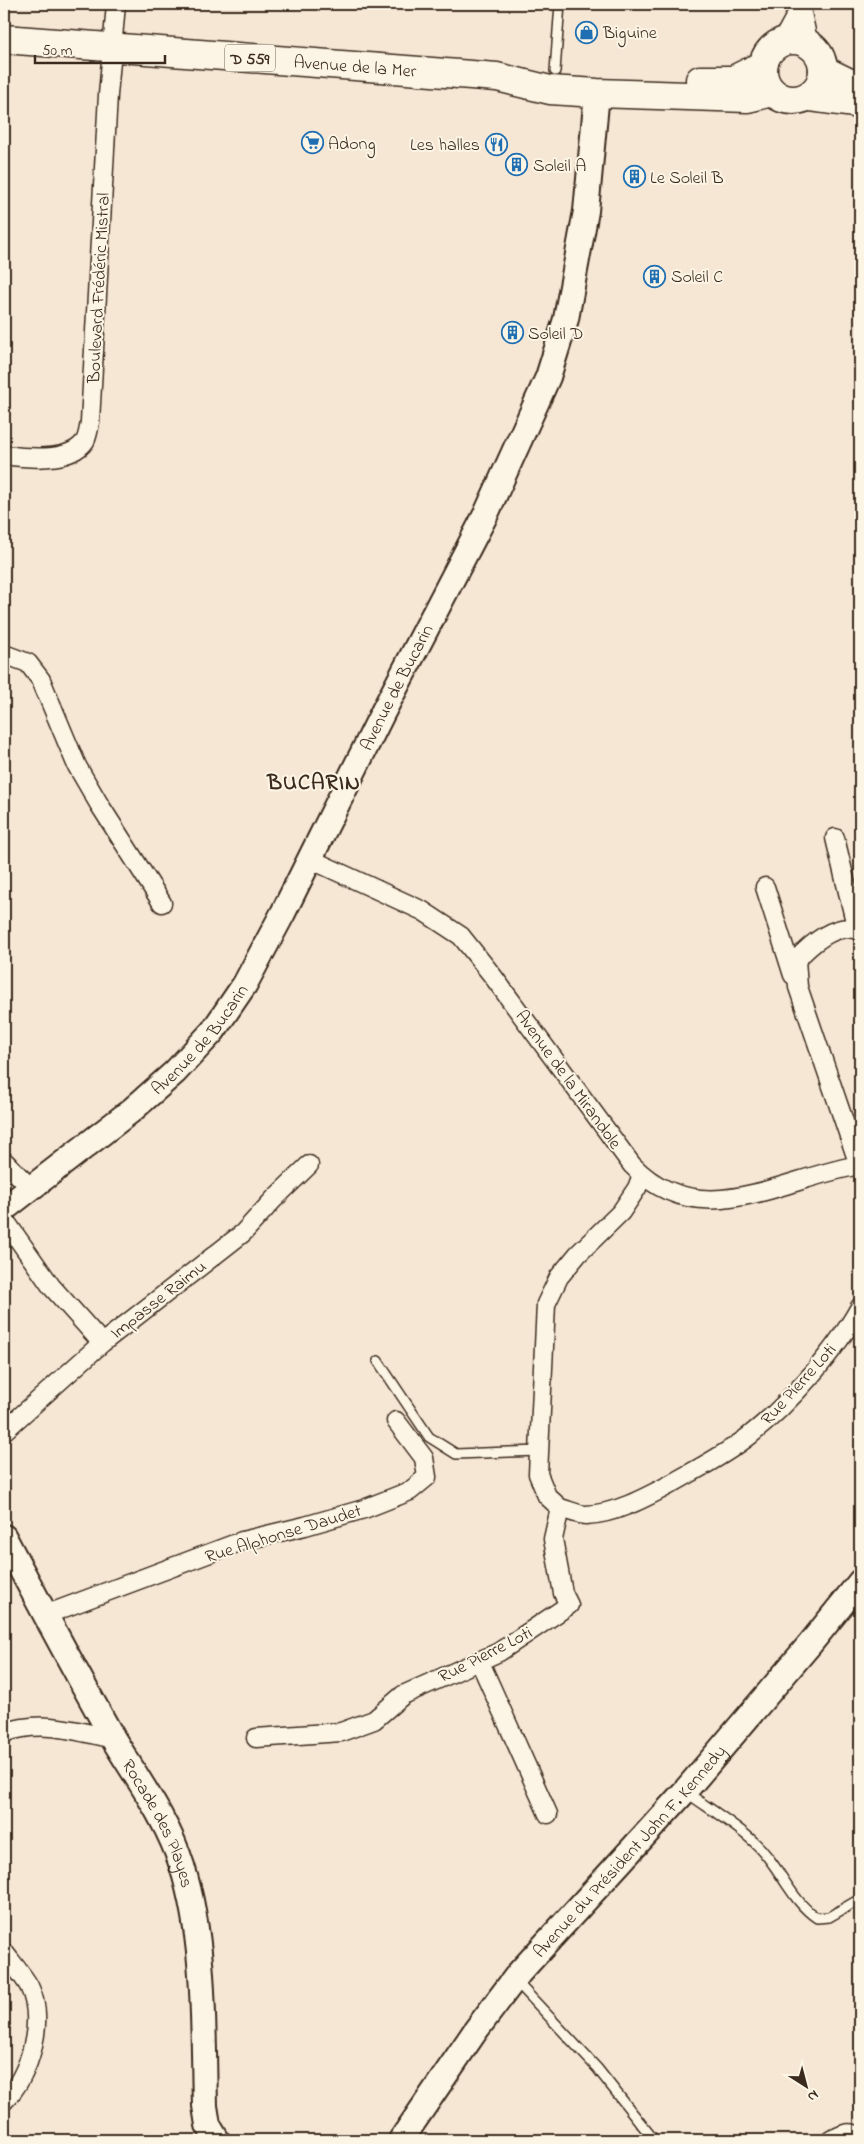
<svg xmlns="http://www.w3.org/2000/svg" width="864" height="2144" viewBox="0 0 864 2144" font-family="'Indie Flower',sans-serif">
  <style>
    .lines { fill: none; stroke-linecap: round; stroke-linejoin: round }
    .lane-casing { stroke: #3b2a1e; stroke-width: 12 }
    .street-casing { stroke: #3b2a1e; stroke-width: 21 }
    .secondary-casing { stroke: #3b2a1e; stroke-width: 28 }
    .primary-casing { stroke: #3b2a1e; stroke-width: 31 }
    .lane { stroke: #fcf5e5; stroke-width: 9 }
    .street { stroke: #fcf5e5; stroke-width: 18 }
    .secondary { stroke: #fcf5e5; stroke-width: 24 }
    .primary { stroke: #fcf5e5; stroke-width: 28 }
    .labels { text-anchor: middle; stroke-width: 4; stroke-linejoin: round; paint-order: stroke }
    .shield { fill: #fcf5e5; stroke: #75675a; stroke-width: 1 }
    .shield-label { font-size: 16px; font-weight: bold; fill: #3b2a1e }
    .poi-label { font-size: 18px; fill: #3b2a1e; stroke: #fcf5e5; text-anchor: start }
    .street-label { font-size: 18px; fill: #3b2a1e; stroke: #fcf5e5 }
    .district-label { font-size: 22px; font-weight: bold; letter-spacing: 1px; fill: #3b2a1e; stroke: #fcf5e5 }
  </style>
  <rect width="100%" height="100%" fill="#f6e7d4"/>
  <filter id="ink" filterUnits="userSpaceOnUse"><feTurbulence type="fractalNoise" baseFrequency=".02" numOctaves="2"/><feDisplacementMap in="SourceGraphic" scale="10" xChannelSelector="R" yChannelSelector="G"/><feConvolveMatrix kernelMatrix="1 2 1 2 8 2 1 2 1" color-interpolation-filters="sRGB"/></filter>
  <g filter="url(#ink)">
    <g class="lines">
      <defs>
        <g id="lane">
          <path d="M555,71l5,-67"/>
          <path d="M378,1361l51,76 27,17 84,-3"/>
          <path d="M686,1792c22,16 48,31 68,50 25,22 36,58 63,76l12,-1 31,-18"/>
          <path d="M515,1980l82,88 57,72"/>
          <path d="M823,2140c12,-7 24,-16 37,-8"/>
        </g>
        <g id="street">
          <path d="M800,4l9,41"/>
          <path d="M781,43l19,-35"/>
          <path d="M4,455c22,3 66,8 81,-14 3,-5 4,-14 5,-19l18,-327 8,-91"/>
          <path d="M4,654l24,9 13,17 36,86 22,38 63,99"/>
          <path d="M835,838l22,92"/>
          <path d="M310,859l113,52 38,25 31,39 140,190c68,71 151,12 228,0"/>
          <path d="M765,887l28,88"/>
          <path d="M4,1161l28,28"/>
          <path d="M859,1165l-61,-178 -2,-27c15,-16 41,-40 64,-29"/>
          <path d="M4,1219l47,67 51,57"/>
          <path d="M4,1431l98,-88 141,-110 31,-34 35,-34"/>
          <path d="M560,1508l-13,-12 -9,-22 8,-170 13,-27 19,-23 43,-42 16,-24 5,-13"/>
          <path d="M45,1615l197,-74 63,-15 59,-17 46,-18 17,-14 -3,-19 -28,-37"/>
          <path d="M479,1660l69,154"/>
          <path d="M4,1733c38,-14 72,-2 110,6"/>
          <path d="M256,1738l85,-6 33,-12 29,-25 96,-43 70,-47 -6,-12 -10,-54 7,-31c8,2 18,7 26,7 29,-1 59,-17 85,-31 26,-15 54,-29 78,-48 39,-31 87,-85 111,-129"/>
          <path d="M4,1952c8,11 18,22 25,34 17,35 1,89 -25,115"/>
        </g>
        <g id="secondary">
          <path id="s1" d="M4,1209l128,-99 43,-38 38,-41 32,-47 38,-71 100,-201 103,-198 62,-137 18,-58 20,-108 11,-118"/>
          <path id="s2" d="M4,1537c36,68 72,136 110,203 24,40 54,81 68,126 24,76 21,162 23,240l3,19 9,15"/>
          <path id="s3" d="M401,2140l75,-110 43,-57 166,-182 125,-147 50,-62"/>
        </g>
        <g id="primary">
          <path id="s4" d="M4,39l493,38 53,13 47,3 151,5 24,-6"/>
          <circle cx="793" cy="70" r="30"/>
          <path d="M823,70l37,18"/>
          <path d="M700,80h33l30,-15"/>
          <path d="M809,97l51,7"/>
        </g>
      </defs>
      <use href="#lane" class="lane-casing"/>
      <use href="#street" class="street-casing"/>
      <use href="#secondary" class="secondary-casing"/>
      <use href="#primary" class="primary-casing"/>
      <use href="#lane" class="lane"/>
      <use href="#street" class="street"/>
      <use href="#secondary" class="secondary"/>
      <use href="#primary" class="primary"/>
    </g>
  </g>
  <defs>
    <symbol id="shop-ring" viewBox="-11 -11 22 22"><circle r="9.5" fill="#fcf5e5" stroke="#1f6fb2" stroke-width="1.5"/><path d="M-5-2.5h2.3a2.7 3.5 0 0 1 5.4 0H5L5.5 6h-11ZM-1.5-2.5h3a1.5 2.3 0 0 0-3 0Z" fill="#1f6fb2"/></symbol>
    <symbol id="supermarket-ring" viewBox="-11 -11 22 22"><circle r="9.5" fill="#fcf5e5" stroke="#1f6fb2" stroke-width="1.5"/><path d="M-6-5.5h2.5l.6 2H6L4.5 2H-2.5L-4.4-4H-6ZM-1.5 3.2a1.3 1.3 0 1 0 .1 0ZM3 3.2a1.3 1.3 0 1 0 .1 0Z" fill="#1f6fb2"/></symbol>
    <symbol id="restaurant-ring" viewBox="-11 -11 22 22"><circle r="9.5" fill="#fcf5e5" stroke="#1f6fb2" stroke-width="1.5"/><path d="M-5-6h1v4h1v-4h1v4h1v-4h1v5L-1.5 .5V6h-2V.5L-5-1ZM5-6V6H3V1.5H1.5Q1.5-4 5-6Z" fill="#1f6fb2"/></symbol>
    <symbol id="building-ring" viewBox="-11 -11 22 22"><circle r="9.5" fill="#fcf5e5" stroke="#1f6fb2" stroke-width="1.5"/><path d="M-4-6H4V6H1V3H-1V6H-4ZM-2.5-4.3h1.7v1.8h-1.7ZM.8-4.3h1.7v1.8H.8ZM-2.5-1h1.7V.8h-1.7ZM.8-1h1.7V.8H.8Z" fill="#1f6fb2"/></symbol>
  </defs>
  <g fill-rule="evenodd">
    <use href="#shop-ring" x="574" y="20" width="25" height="25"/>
    <use href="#supermarket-ring" x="300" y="130" width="25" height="25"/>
    <use href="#restaurant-ring" x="484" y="132" width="25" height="25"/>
    <use href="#building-ring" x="504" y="152" width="25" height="25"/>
    <use href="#building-ring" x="622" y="164" width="25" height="25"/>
    <use href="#building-ring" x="642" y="264" width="25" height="25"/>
    <use href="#building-ring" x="500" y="320" width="25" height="25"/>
  </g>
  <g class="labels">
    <rect class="shield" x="225" y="44.5" width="50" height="27" rx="4"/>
    <g class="shield-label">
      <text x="250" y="64">D 559</text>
    </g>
    <g class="poi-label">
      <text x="603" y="38">Biguine</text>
      <text x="328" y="149">Adong</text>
      <text x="480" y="150" text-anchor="end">Les halles</text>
      <text x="533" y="171">Soleil A</text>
      <text x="650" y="183">Le Soleil B</text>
      <text x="671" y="282">Soleil C</text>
      <text x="528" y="339">Soleil D</text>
    </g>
    <g class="street-label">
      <text dy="6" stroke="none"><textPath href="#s4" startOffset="352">Avenue de la Mer</textPath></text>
      <text transform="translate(98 288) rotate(-87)" y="6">Boulevard Frédéric Mistral</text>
      <text dy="6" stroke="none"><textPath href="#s1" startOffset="665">Avenue de Bucarin</textPath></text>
      <text dy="6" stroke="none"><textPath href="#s1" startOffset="260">Avenue de Bucarin</textPath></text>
      <text transform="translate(569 1079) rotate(54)" y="6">Avenue de la Mirandole</text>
      <text transform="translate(158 1299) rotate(-38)" y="6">Impasse Raimu</text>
      <text transform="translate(798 1384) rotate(-48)" y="6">Rue Pierre Loti</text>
      <text transform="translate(283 1533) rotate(-17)" y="6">Rue Alphonse Daudet</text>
      <text transform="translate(485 1654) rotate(-27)" y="6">Rue Pierre Loti</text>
      <text dy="6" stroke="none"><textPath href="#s2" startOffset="326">Rocade des Playes</textPath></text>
      <text dy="6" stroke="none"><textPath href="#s3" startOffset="369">Avenue du Président John F. Kennedy</textPath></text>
    </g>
    <g class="district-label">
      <text x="314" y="789">BUCARIN</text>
    </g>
  </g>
  <rect width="864" height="2144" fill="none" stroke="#fcf5e5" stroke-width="20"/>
  <rect x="10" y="10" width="844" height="2124" fill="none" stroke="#3b2a1e" stroke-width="2" filter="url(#ink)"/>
  <g transform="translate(806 2086) rotate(144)" stroke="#fcf5e5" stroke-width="4" paint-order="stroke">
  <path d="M0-4L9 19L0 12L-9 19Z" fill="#3b2a1e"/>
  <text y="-8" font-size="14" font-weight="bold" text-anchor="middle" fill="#3b2a1e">N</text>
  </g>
  <path d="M35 55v8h130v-8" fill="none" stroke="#3b2a1e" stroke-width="2.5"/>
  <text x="42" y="55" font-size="15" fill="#3b2a1e" stroke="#fcf5e5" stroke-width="4" paint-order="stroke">50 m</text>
</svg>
